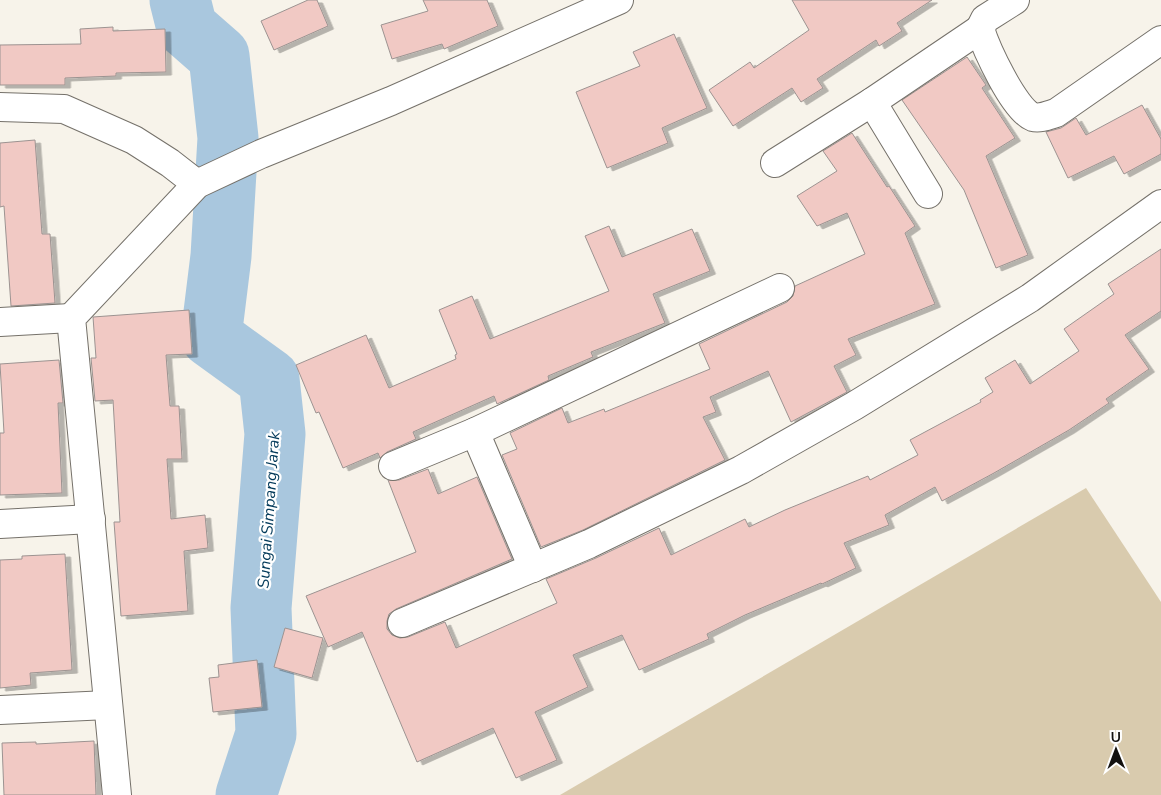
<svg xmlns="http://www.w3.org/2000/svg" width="1161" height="795" viewBox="0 0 1161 795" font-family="'Nunito Sans',sans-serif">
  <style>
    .green { fill: #d9cbae }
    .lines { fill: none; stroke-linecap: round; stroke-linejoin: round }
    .river { stroke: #a9c7de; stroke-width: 61 }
    .building { fill: #f1c9c4; stroke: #9c9391; filter: url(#shadow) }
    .minor-casing { stroke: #75716a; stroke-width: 30 }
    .minor { stroke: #fff; stroke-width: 28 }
    .labels { text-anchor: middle; stroke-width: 4.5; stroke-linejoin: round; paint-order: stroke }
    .water-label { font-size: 16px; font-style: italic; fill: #033a5a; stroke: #fff }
  </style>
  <defs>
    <filter id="shadow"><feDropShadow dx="5.5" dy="3" stdDeviation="0" flood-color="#0004"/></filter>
  </defs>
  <rect width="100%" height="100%" fill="#f7f3ea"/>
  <path class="green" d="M1086,488l75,114v193h-601z"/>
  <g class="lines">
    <path class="river" d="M180,0l7,28 32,28 9,82 -7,118 -10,81 58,42 6,55 -14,174 5,126 -20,61"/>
  </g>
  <g class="building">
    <path d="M308,0h9l11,26 -54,24 -13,-29z"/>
    <path d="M423,0h64l11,26 -54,23 -2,-5 -50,15 -11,-34 47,-14z"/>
    <path d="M792,0h140l-35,23 5,8 -23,15 -3,-6 -59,39 6,9 -22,14 -9,-14 -59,38 -24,-36 41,-28 4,6 55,-38z"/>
    <path d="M113,27v4l52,-2 1,43 -50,1v3l-51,2v7h-65v-40l81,-1 -1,-15z"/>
    <path d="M674,34l33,74 -45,20 6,15 -61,25 -31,-76 64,-26 -7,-14z"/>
    <path d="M967,57l19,28 -4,3 33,50 -29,18 42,99 -32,13 -32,-78 -62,-90z"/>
    <path d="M1142,105l19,34v15l-37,20 -10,-18 -46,22 -22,-46 15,-4 15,-10 10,17z"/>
    <path d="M852,133l35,54 2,-1 26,40 -10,7 30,71 -87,35 8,16 -22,11 13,26 -56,30 -23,-51 -58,26 6,15 -13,5 22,43 -142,70 -42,17 -39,-92 15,-6 -7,-16 52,-25 6,15 36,-14 1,3 105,-43 -11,-25 88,-42 6,-6 2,-10 70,-32 -18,-41 -30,13 -20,-30 40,-25 -14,-20z"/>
    <path d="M35,140l7,94h8l5,69 -44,3 -7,-100 -4,1v-64z"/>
    <path d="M609,226l13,31 70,-28 18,42 -57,23 12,29 -74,29 2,5 -45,19 1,4 -52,24 -3,-8 -81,36 3,7 -29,13 -7,6 -2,-5 -35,15 -24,-56 -3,1 -20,-48 70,-30 23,53 67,-29 -1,-4 2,-1 -18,-44 33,-14 18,43 119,-48 -24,-55z"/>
    <path d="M1161,249v62l-36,24 24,34 -43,30 3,4 -40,27 -75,43 -52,28 -7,-14 -50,28 4,10 -45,18 12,25 -34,16 -1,-1 -76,32 -38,19 2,5 -70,31 -17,-35 -49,20 15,32 -53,25 22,48 -41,18 -23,-50 -76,34 -55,-130 -34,15 -22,-51 110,-44 -28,-72h11l29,-11 10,25 39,-17 35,82 -116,50 -7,5 -2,7v8l5,6 8,3 8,-1 37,-15 11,26 101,-45 -11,-24 50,-21 63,-30 12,27 74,-36 4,8 36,-17 83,-34 2,4 48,-25 -8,-15 71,-38 -1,-2 13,-8 -8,-14 30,-18 15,24 49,-33 -15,-22 50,-35 -6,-10z"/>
    <path d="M189,310l3,44 -26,1 4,51h9l3,53h-15l4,60 34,-4 3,33 -24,3 4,60 -67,5 -7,-94h6l-7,-122 -18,1 -4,-43h5l-3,-41z"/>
    <path d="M59,360l4,43h-5l4,90 -62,2v-62h4l-4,-69z"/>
    <path d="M65,554l7,116 -42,3 1,12 -31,3v-128l22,-1v-3z"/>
    <path d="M285,628l38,10 -11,40 -38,-11z"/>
    <path d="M257,660l5,47 -49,5 -4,-34 10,-1 -1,-12z"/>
    <path d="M94,741l2,54h-92l-2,-52 34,-1v2z"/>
  </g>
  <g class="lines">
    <defs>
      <g id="minor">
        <path d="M1015,0l-30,19 -5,10c6,19 34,81 53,88 7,2 16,-2 23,-4l105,-73"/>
        <path d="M872,102l56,92"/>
        <path d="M0,107l64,2 70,31 36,23 27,21"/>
        <path d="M775,163l97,-61 108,-73"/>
        <path d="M0,322l71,-4"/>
        <path d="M475,432l58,136"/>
        <path d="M393,466l82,-34 305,-144"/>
        <path d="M0,524l91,-5"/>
        <path d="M402,623l187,-79 152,-74 113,-64 176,-108 131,-94"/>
        <path d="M0,710l108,-5"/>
        <path d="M117,795l-46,-477 126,-134 64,-30 130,-53 228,-101"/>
      </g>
    </defs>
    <use href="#minor" class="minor-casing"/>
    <use href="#minor" class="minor"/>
  </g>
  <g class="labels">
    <g class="water-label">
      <text transform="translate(268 510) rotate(-86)" y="6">Sungai Simpang Jarak</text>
    </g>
  </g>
  <g transform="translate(1116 750) rotate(359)" stroke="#ffffff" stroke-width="4" paint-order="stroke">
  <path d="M0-4L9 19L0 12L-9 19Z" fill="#13110f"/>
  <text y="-8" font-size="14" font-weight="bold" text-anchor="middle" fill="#13110f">U</text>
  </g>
</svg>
